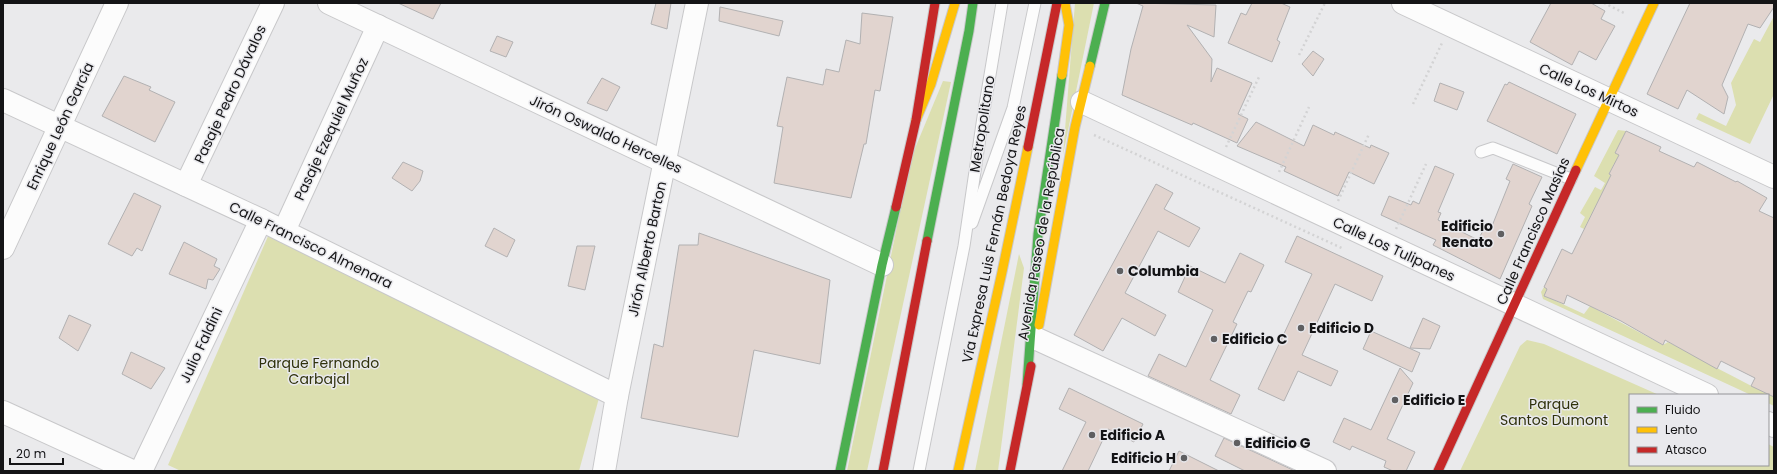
<svg xmlns="http://www.w3.org/2000/svg" width="1777" height="474" viewBox="0 0 1777 474" font-family="Poppins,sans-serif">
  <style>
    .green { fill: #dcdfb0 }
    .building { fill: #e1d4cf; stroke: #b2b1b2 }
    .lines { fill: none; stroke-linecap: round; stroke-linejoin: round }
    .lane-casing { stroke: #c8c8ca; stroke-width: 13 }
    .street-casing { stroke: #c8c8ca; stroke-width: 24 }
    .fast-casing { stroke: #c8c8ca; stroke-width: 11 }
    .slow-casing { stroke: #c8c8ca; stroke-width: 11 }
    .jam-casing { stroke: #c8c8ca; stroke-width: 11 }
    .path { stroke: #d3d3d4; stroke-width: 2.5; stroke-dasharray: 2 3; stroke-linecap: butt }
    .lane { stroke: #fcfcfc; stroke-width: 11 }
    .street { stroke: #fcfcfc; stroke-width: 22 }
    .fast { stroke: #4caf50; stroke-width: 9 }
    .slow { stroke: #ffc107; stroke-width: 9 }
    .jam { stroke: #c62828; stroke-width: 9 }
    .poi-dot { fill: #5f5f61; stroke: #e9e9ed; stroke-width: 1.5 }
    .labels { text-anchor: middle; stroke-width: 3; stroke-linejoin: round; paint-order: stroke }
    .street-label { font-size: 14px; fill: #141416; stroke: #e9e9ed }
    .poi-label { font-size: 14px; font-weight: bold; fill: #141416; stroke: #e9e9ed; text-anchor: start }
    .park-label { font-size: 14px; fill: #30320c; stroke: #e9e9ed }
  </style>
  <rect width="100%" height="100%" fill="#eaeaec"/>
  <g class="green">
    <path d="M1075,3h19l-31,152z"/>
    <path d="M1774,16v78l-24,50 -54,-25 3,-6 27,13 10,-21 -5,-22 23,-44 6,3z"/>
    <path d="M943,81l8,1 -84,389h-20l64,-313z"/>
    <path d="M1618,130l8,1 -10,22 11,6 -13,5 -5,10 2,2 -27,53 -4,-2 5,-10 -5,-4 15,-26 6,3 4,-7 -11,-7z"/>
    <path d="M269,234l330,164 -20,73h-398l-13,-6z"/>
    <path d="M1019,254l5,14 -26,203h-23z"/>
    <path d="M1544,287l3,2 -2,7 39,18 6,-8 73,39 5,-3c35,18 70,38 106,55v9l-6,-3v-8h-17l-208,-96 -2,-7z"/>
    <path d="M1527,340l17,4 115,51h-29v70h138v-21l6,3v24h-314l60,-125z"/>
  </g>
  <g class="building">
    <path d="M398,3h43l-8,16z"/>
    <path d="M656,3h15l-4,26 -16,-5z"/>
    <path d="M1136,3l80,2 -2,32 -27,-12 25,34 -1,23 6,-14 35,15 -14,31 10,5 -11,24 -44,-20 -1,2 -70,-30 9,-46 12,-43z"/>
    <path d="M1252,3h29l9,4 -13,33 3,2 -8,20 -44,-19 13,-30 5,2z"/>
    <path d="M1551,3h40l14,8 -4,8 14,7 -19,34 -17,-9 -7,14 -42,-23z"/>
    <path d="M1690,3h84v4l-14,21 -12,-4 -26,61 6,12 -4,17 -37,-24 -9,19 -31,-15z"/>
    <path d="M720,7l63,14 -4,15 -60,-15z"/>
    <path d="M862,13l31,4 -13,74 -5,-1 -9,54h-2l-13,54 -77,-15 9,-56 -6,-1 10,-49 36,8 3,-16 13,3 7,-32 14,4z"/>
    <path d="M497,36l16,6 -7,15 -16,-6z"/>
    <path d="M1313,51l11,8 -11,17 -11,-12z"/>
    <path d="M124,76l27,11 -2,3 26,12 -20,40 -53,-26z"/>
    <path d="M602,78l18,9 -13,24 -20,-8z"/>
    <path d="M1509,82l67,32 -19,40 -70,-33 18,-37 2,1z"/>
    <path d="M1440,83l24,9 -7,18 -23,-9z"/>
    <path d="M1256,122l48,24 9,-21 21,10 1,-3 35,16 1,-3 18,8 -15,31 -25,-12 -11,24 -54,-25 2,-4 -49,-21z"/>
    <path d="M1626,131l35,16 -2,4 35,16 3,-5 39,20 1,-1 30,17 -8,13 15,7v179l-23,-11 4,-8 -34,-17 -4,8 -52,-29 -2,5 -42,-24 -54,-26 -3,9 -20,-8 3,-7 -3,-2 18,-38 10,5 39,-79 -2,-1 10,-19 -4,-2z"/>
    <path d="M403,162l20,9 -3,10 -8,10 -20,-13z"/>
    <path d="M1513,164l29,13 -13,27 3,2 -32,73 -67,-34 3,-5 -55,-25 8,-19 22,9 2,-4 6,3 16,-38 19,8 -16,38 3,1 -3,7 40,20 8,-15 6,1 18,-45 -4,-2z"/>
    <path d="M1156,184l17,9 -9,16 36,19 -11,19 -31,-16 -33,62 41,22 -11,21 -33,-18 -19,33 -29,-16z"/>
    <path d="M134,193l27,13 -19,45 -5,-3 -5,8 -24,-12z"/>
    <path d="M494,228l21,12 -8,17 -22,-11z"/>
    <path d="M699,233l131,47 -10,84 -66,-14 -16,87 -97,-19 13,-74 9,3 16,-102h19z"/>
    <path d="M1297,236l86,40 -11,25 -37,-17 -33,71 36,16 -7,15 -33,-15 -14,30 -26,-12 54,-115 -27,-12z"/>
    <path d="M184,242l33,17 -3,7 6,3 -7,11 -5,-1 -2,10 -37,-15z"/>
    <path d="M577,246h18l-10,44 -17,-4z"/>
    <path d="M1240,253l24,12 -13,27 -3,-1 -15,31 4,2 -27,56 30,15 -9,19 -83,-38 11,-22 27,13 27,-57 -35,-18 12,-26 35,17z"/>
    <path d="M69,315l22,10 -13,26 -19,-13z"/>
    <path d="M1423,318l17,8 -10,23 -20,-1z"/>
    <path d="M1371,331l49,22 -8,19 -49,-23z"/>
    <path d="M131,352l34,16 -14,21 -29,-15z"/>
    <path d="M1400,368l13,15 -26,56 28,13 -9,19h-13l-9,-4 2,-6 -34,-15 -2,4 -17,-8 11,-24 27,12z"/>
    <path d="M1069,388l74,36 -9,18 -26,-13 -20,42h-26l24,-49 -27,-13z"/>
    <path d="M1224,438l71,33h-50l-30,-15z"/>
    <path d="M1179,451l40,20h-50z"/>
  </g>
  <g class="lines">
    <defs>
      <g id="lane">
        <path d="M1481,152l12,-4 78,31"/>
        <path d="M972,223l41,-115 22,-105"/>
        <path d="M919,471l45,-225 19,-129 19,-114"/>
      </g>
      <g id="street">
        <path d="M329,3l553,262"/>
        <path d="M1403,3l371,174"/>
        <path d="M3,100l258,120 356,176"/>
        <path d="M1082,102l625,293"/>
        <path d="M186,185l87,-182"/>
        <path d="M284,231l94,-205"/>
        <path d="M3,248l114,-245"/>
        <path d="M1037,339l288,132"/>
        <path d="M3,412l129,59"/>
        <path d="M1768,423l6,3"/>
        <path d="M141,471l120,-251"/>
        <path d="M604,471l13,-75 80,-393"/>
      </g>
      <g id="fast">
        <path d="M1090,66l15,-63"/>
        <path d="M927,241l42,-210 4,-28"/>
        <path d="M1027,384l11,-150 24,-159"/>
        <path d="M840,471l42,-206 14,-58"/>
      </g>
      <g id="slow">
        <path d="M1062,75l7,-50 -4,-22"/>
        <path d="M916,120l15,-36 24,-81"/>
        <path d="M1576,170l78,-167"/>
        <path d="M1039,325l36,-198 15,-61"/>
        <path d="M958,471l44,-199 26,-125"/>
      </g>
      <g id="jam">
        <path d="M1028,147l29,-144"/>
        <path d="M896,207l20,-87 19,-117"/>
        <path d="M883,471l44,-230"/>
        <path d="M1010,471l21,-105"/>
        <path d="M1438,471l138,-301"/>
      </g>
    </defs>
    <use href="#lane" class="lane-casing"/>
    <use href="#street" class="street-casing"/>
    <use href="#fast" class="fast-casing"/>
    <use href="#slow" class="slow-casing"/>
    <use href="#jam" class="jam-casing"/>
    <g class="path">
      <path d="M1604,3l22,11"/>
      <path d="M1299,55l26,-52"/>
      <path d="M1413,104l29,-61"/>
      <path d="M1094,135l250,114"/>
      <path d="M1226,147l33,-70"/>
      <path d="M1279,172l30,-65"/>
      <path d="M1338,201l31,-67"/>
      <path d="M1396,229l30,-65"/>
    </g>
    <use href="#lane" class="lane"/>
    <use href="#street" class="street"/>
    <use href="#fast" class="fast"/>
    <use href="#slow" class="slow"/>
    <use href="#jam" class="jam"/>
  </g>
  <g class="poi-dot">
    <circle cx="1501" cy="234" r="4"/>
    <circle cx="1120" cy="271" r="4"/>
    <circle cx="1301" cy="328" r="4"/>
    <circle cx="1214" cy="339" r="4"/>
    <circle cx="1395" cy="400" r="4"/>
    <circle cx="1092" cy="435" r="4"/>
    <circle cx="1237" cy="443" r="4"/>
    <circle cx="1184" cy="458" r="4"/>
  </g>
  <g class="labels">
    <g class="street-label">
      <text transform="translate(1589 90) rotate(25)" y="5">Calle Los Mirtos</text>
      <text transform="translate(230 94) rotate(-65)" y="5">Pasaje Pedro Dávalos</text>
      <text transform="translate(982 124) rotate(-81)" y="5">Metropolitano</text>
      <text transform="translate(60 126) rotate(-65)" y="5">Enrique León García</text>
      <text transform="translate(331 129) rotate(-65)" y="5">Pasaje Ezequiel Muñoz</text>
      <text transform="translate(606 134) rotate(25)" y="5">Jirón Oswaldo Hercelles</text>
      <text transform="translate(1533 231) rotate(-66)" y="5">Calle Francisco Masías</text>
      <text transform="translate(994 234) rotate(-78)" y="5">Vía Expresa Luis Fernán Bedoya Reyes</text>
      <text transform="translate(1041 234) rotate(-80)" y="5">Avenida Paseo de la República</text>
      <text transform="translate(311 245) rotate(26)" y="5">Calle Francisco Almenara</text>
      <text transform="translate(647 249) rotate(-78)" y="5">Jirón Alberto Barton</text>
      <text transform="translate(1394 249) rotate(25)" y="5">Calle Los Tulipanes</text>
      <text transform="translate(201 345) rotate(-65)" y="5">Julio Faldini</text>
    </g>
    <g class="poi-label">
      <text x="1493" y="231" text-anchor="end">Edificio<tspan x="1493" dy="16">Renato</tspan></text>
      <text x="1128" y="276">Columbia</text>
      <text x="1309" y="333">Edificio D</text>
      <text x="1222" y="344">Edificio C</text>
      <text x="1403" y="405">Edificio E</text>
      <text x="1100" y="440">Edificio A</text>
      <text x="1245" y="448">Edificio G</text>
      <text x="1176" y="463" text-anchor="end">Edificio H</text>
    </g>
    <g class="park-label">
      <text x="319" y="368">Parque Fernando<tspan x="319" dy="16">Carbajal</tspan></text>
      <text x="1554" y="409">Parque<tspan x="1554" dy="16">Santos Dumont</tspan></text>
    </g>
  </g>
  <rect width="1777" height="474" fill="none" stroke="#141416" stroke-width="8"/>
  <rect x="1629" y="394" width="140" height="72" fill="#e9e9ed" stroke="#949497"/>
  <rect x="1637" y="407" width="20" height="6" fill="#4caf50" stroke="#949497"/>
  <text x="1665" y="414" font-size="12" fill="#141416">Fluido</text>
  <rect x="1637" y="427" width="20" height="6" fill="#ffc107" stroke="#949497"/>
  <text x="1665" y="434" font-size="12" fill="#141416">Lento</text>
  <rect x="1637" y="447" width="20" height="6" fill="#c62828" stroke="#949497"/>
  <text x="1665" y="454" font-size="12" fill="#141416">Atasco</text>
  <path d="M10 458v6h53v-6" fill="none" stroke="#141416" stroke-width="2"/>
  <text x="16" y="458" font-size="12" fill="#141416" stroke="#e9e9ed" stroke-width="3" paint-order="stroke">20 m</text>
</svg>
